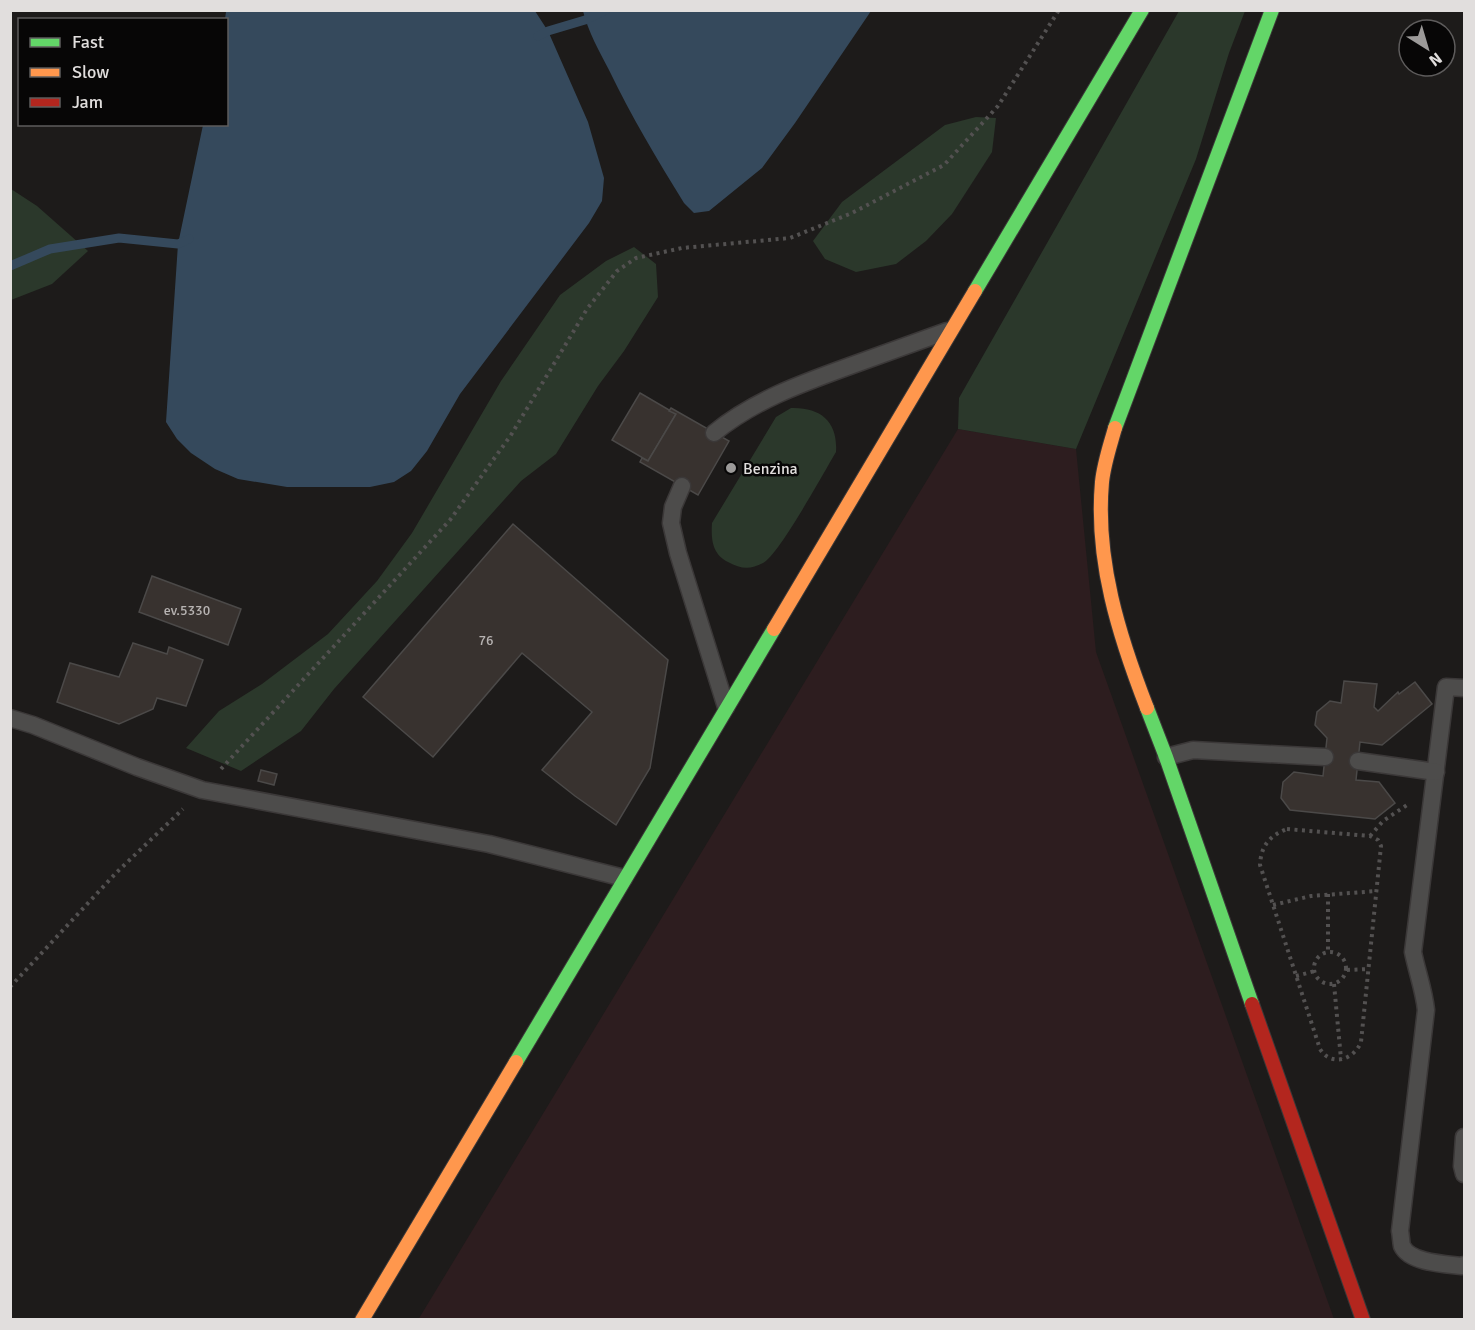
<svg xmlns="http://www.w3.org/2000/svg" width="1475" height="1330" viewBox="0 0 1475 1330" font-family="Signika,sans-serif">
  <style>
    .commercial { fill: #2d1d1f }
    .green { fill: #2b382b }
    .water { fill: #35495c }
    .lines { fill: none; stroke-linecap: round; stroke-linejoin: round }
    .stream { stroke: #35495c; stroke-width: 9 }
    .building { fill: #38322f; stroke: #4b4948; stroke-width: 1.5 }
    .lane-casing { stroke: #3b3838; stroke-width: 19 }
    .fast-casing { stroke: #3b3838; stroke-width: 16 }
    .slow-casing { stroke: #3b3838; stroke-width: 16 }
    .jam-casing { stroke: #3b3838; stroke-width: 16 }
    .path { stroke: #535151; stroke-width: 4; stroke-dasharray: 3 4.5; stroke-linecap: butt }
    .lane { stroke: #4d4c4b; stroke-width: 16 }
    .fast { stroke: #63d668; stroke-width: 14 }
    .slow { stroke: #ff974d; stroke-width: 14 }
    .jam { stroke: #b3261e; stroke-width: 14 }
    .poi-dot { fill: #9c9a99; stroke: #070606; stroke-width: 2 }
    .labels { text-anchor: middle; stroke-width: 5; stroke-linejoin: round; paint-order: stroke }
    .number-label { font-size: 14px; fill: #b7b3b2 }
    .poi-label { font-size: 16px; fill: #e1dedd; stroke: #070606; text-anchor: start }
  </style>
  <rect width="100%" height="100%" fill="#1d1b1a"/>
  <path class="commercial" d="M958,429l118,20 20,203 238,667 -916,1z"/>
  <g class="green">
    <path d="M1179,11h66l-16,42 -33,106 -120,290 -118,-20 1,-31z"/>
    <path d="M976,117l20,1 -4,34 -40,62 -26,27 -30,23 -40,8 -31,-13 -12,-18 29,-39 103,-77z"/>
    <path d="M11,189l26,17 51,45 -36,33 -41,16z"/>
    <path d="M634,247l22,17 2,33 -34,54 -26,35 -42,68 -35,27 -187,208 -33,42 -60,40 -55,-23 33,-37 43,-27 66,-50 49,-53 35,-48 89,-152 59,-86 46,-34z"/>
    <path d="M791,408c30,-1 47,14 45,44 -12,20 -57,103 -73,111 -13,7 -22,6 -35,-1 -16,-8 -17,-23 -16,-39l64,-106z"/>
  </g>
  <g class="water">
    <path d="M230,10l305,1 13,20 40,91 16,56 -2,23 -13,22 -129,171 -33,57 -16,20 -17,11 -24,5h-83l-49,-8 -23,-10 -24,-16 -14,-14 -11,-17 12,-178 25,-119 23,-1v-104l-1,-1 1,-7z"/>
    <path d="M583,11v-1l288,1 -76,112 -33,45 -53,43 -15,2 -10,-10c-27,-44 -53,-87 -75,-133 -10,-19 -21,-39 -26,-59z"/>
  </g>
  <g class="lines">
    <g class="stream">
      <path d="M538,36l10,-5 37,-11 21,-10"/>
      <path d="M10,266l40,-17 69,-11 59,6 11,-5"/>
    </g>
  </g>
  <g class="building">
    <path d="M640,393l36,21 -28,47 -36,-21z"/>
    <path d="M671,408l58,33 -31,54 -58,-33 2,-4 6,3 28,-47 -7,-3z"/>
    <path d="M513,524l155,136 -18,108 -34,57 -41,-29 -33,-26 50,-58 -70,-59 -89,104 -70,-60z"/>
    <path d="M152,576l89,33 -13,36 -89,-33z"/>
    <path d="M133,643l34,11 2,-7 34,13 -17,46 -29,-8 -4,11 -34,15 -62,-22 13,-39 49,14z"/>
    <path d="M1344,681l33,3 -3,23 4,4 20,-19 1,2 16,-12 17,22 -50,41 -22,-3 -4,38 23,2 16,21 -20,16 -85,-9 -9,-12 2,-16 11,-10 29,4 4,-38 -12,-13 2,-13 13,-11 11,2z"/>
    <path d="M261,770l16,4 -3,11 -16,-4z"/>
  </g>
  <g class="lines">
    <defs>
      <g id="lane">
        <path d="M714,433c39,-32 86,-49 133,-66 33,-12 67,-24 100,-36"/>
        <path d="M682,486l-9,21 -2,16 7,30 48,154"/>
        <path d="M1464,688l-18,-1 -33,265c4,20 11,38 13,58l-26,221c1,4 1,11 2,15 8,17 43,18 60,20l2,-1"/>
        <path d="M10,718l23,7 104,42 65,23 287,54 135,34"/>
        <path d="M1166,757l27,-7 132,7"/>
        <path d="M1358,761l78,11"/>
        <path d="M1464,1137l-2,29 2,8"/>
      </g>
      <g id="fast">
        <path d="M975,291l167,-281"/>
        <path d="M1115,428l157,-418"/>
        <path d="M1147,708l19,49 86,247"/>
        <path d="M516,1062l258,-433"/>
      </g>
      <g id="slow">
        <path d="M1115,428c-5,18 -11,35 -13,54 -7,78 17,154 45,226"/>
        <path d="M774,629l201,-338"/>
        <path d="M362,1320l154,-258"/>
      </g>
      <path id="jam" d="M1252,1004l111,316"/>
    </defs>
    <use href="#lane" class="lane-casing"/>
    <use href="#fast" class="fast-casing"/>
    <use href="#slow" class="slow-casing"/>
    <use href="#jam" class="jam-casing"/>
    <g class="path">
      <path d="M221,769l229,-249 61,-85 76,-126 30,-38 19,-13 46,-10 108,-10 62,-25 92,-48 54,-59 61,-96"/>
      <path d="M1287,829l83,7 8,4 3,6 -20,196c-7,18 -30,25 -41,7l-60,-184c1,-19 9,-29 27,-36z"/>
      <path d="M1370,836l13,-15 24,-16"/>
      <path d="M1328,894v58"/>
      <path d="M1273,905l38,-9 66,-5"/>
      <circle cx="1330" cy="968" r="16"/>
      <path d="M1347,970l22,-1"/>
      <path d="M1296,976l19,-5"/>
      <path d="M1334,984l7,75"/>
      <path d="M10,987l107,-115 66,-63"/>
    </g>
    <use href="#lane" class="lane"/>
    <use href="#fast" class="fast"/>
    <use href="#slow" class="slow"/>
    <use href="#jam" class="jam"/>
  </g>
  <circle class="poi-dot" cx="731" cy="468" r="6"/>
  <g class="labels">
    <g class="number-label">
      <text x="187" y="615">ev.5330</text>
      <text x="486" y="645">76</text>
    </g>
    <g class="poi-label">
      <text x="743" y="474">Benzina</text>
    </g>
  </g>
  <rect width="1475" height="1330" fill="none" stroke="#e1dedd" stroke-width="24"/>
  <rect x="18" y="18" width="210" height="108" fill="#070606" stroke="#5e5c5c" stroke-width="1.5"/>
  <rect x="30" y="38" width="30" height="9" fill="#63d668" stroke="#5e5c5c" stroke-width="1.5"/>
  <text x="72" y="48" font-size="18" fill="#e1dedd">Fast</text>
  <rect x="30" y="68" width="30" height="9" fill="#ff974d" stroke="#5e5c5c" stroke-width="1.5"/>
  <text x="72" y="78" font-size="18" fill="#e1dedd">Slow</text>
  <rect x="30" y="98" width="30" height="9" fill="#b3261e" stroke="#5e5c5c" stroke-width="1.5"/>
  <text x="72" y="108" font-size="18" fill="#e1dedd">Jam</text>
  <g transform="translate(1427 48) rotate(143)"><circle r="28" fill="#070606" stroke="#5e5c5c" stroke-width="1.5"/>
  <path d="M0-4.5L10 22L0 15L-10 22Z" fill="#9c9a99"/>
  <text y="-9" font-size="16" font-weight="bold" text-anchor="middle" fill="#e1dedd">N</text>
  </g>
</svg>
